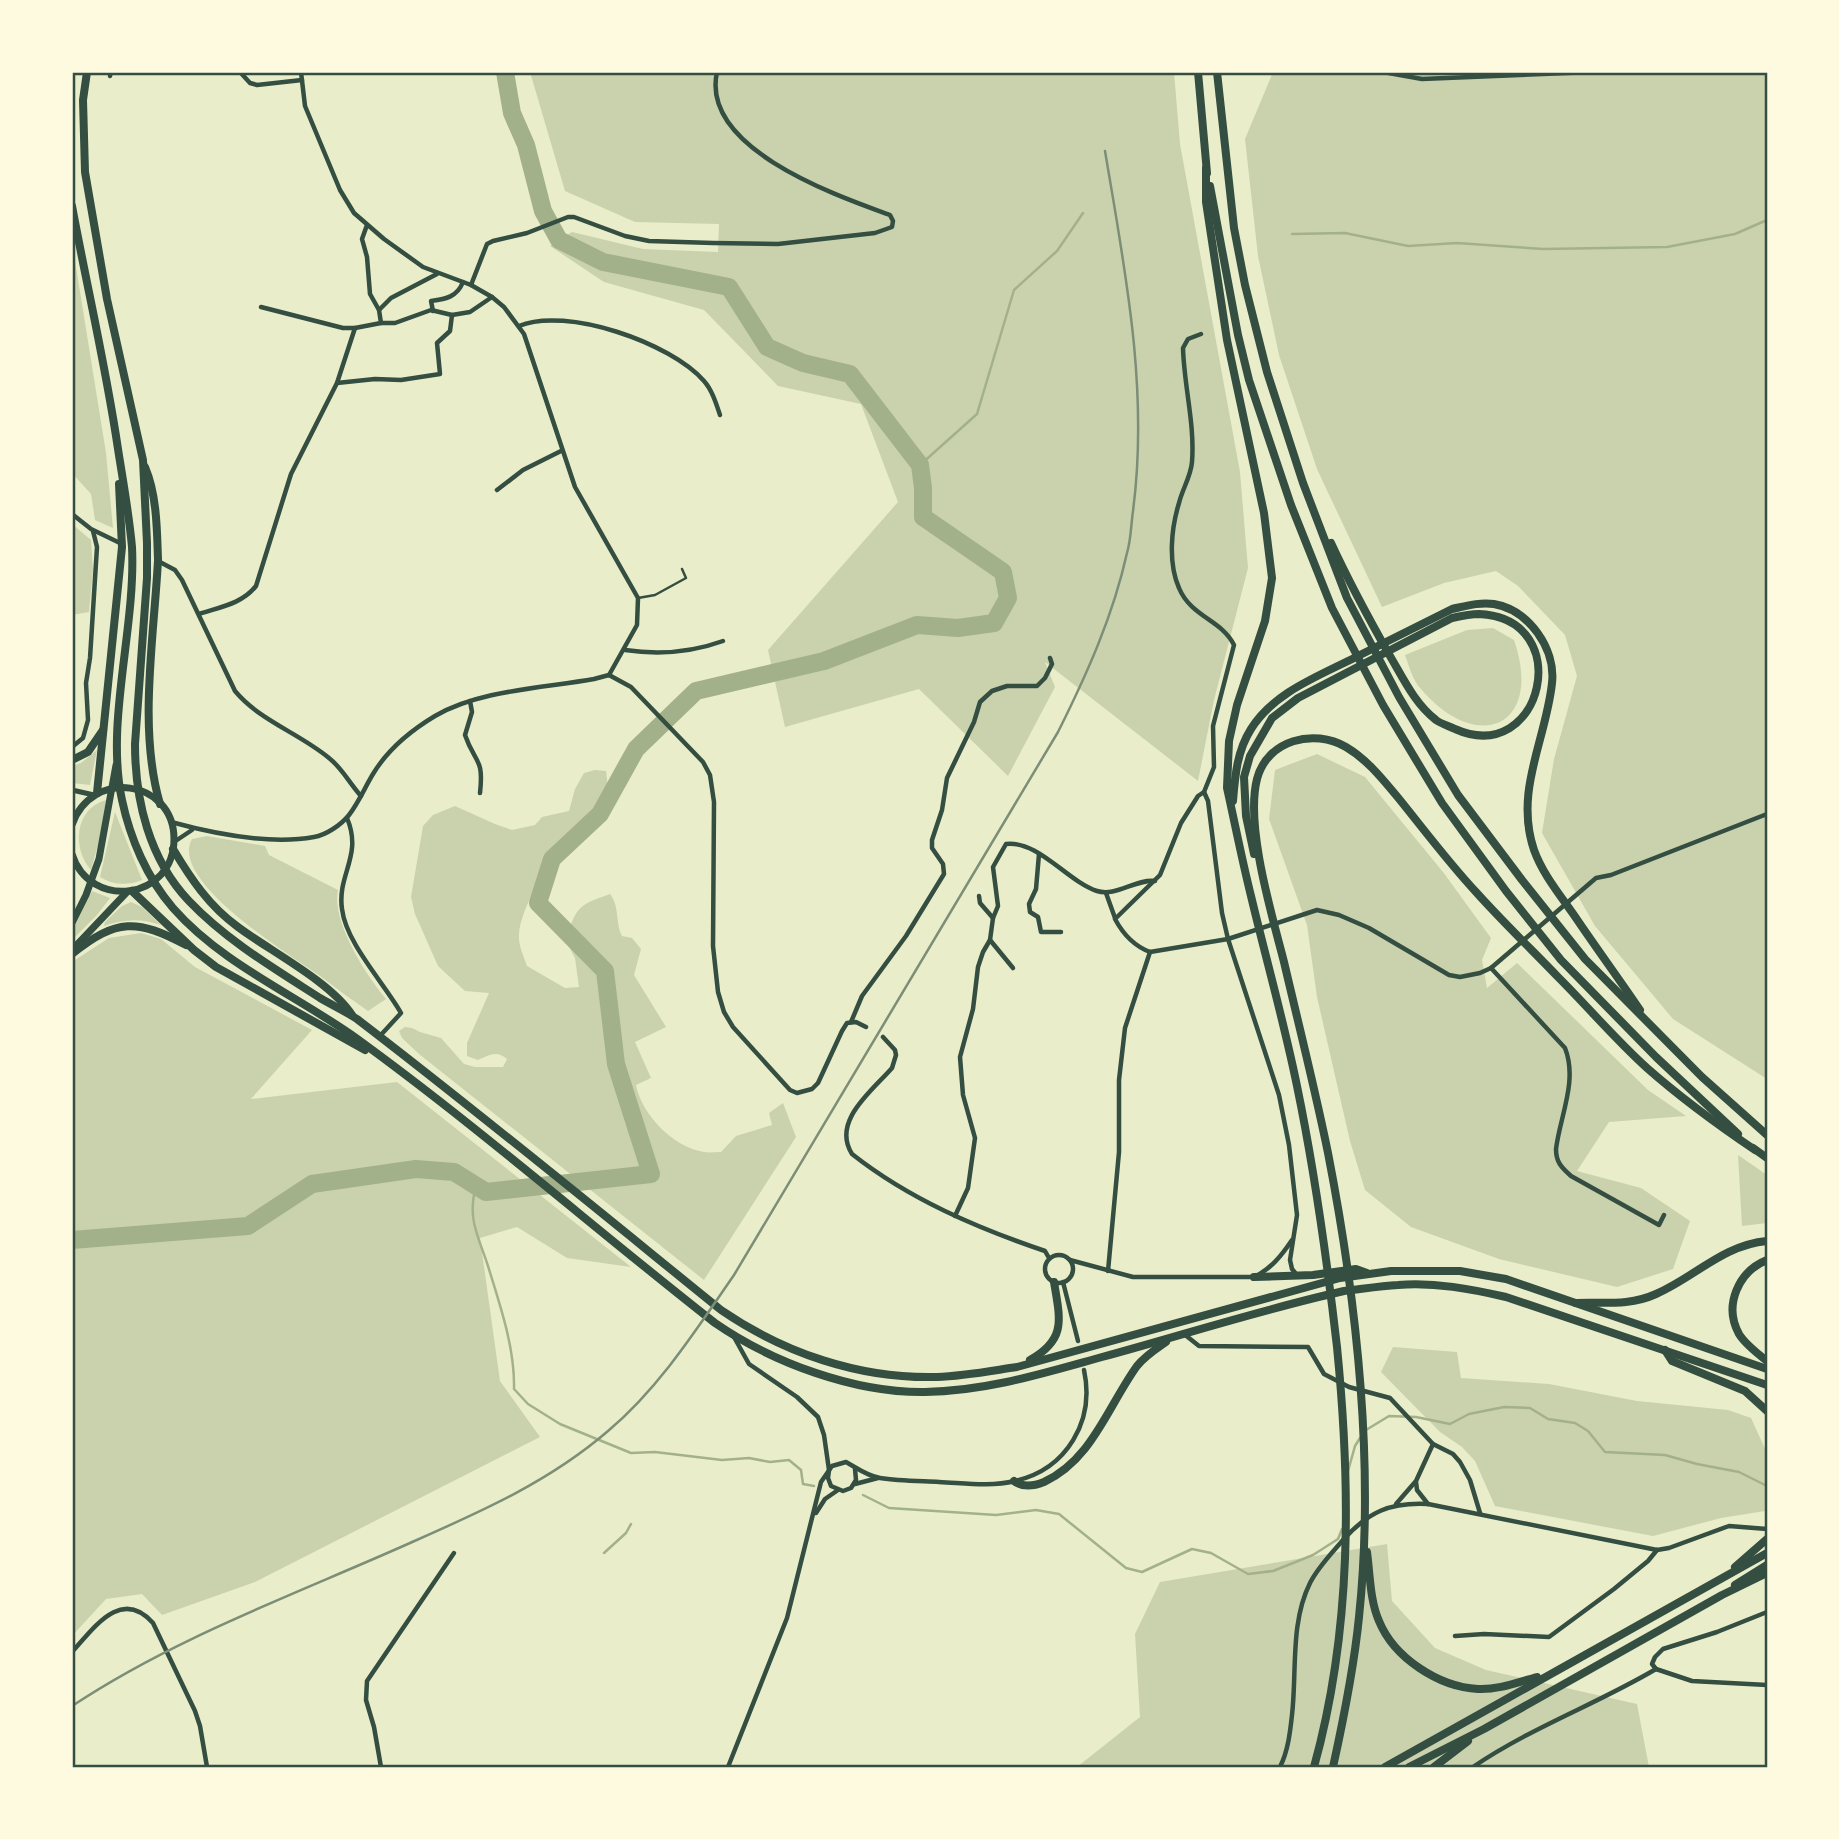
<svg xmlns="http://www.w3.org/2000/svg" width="1839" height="1839" viewBox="0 0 1839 1839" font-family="Lato,sans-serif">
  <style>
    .green { fill: #cad2ad }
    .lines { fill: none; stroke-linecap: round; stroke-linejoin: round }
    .stream { stroke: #a3b18a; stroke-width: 2.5 }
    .river { stroke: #a3b18a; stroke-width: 18 }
    .service { stroke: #344e41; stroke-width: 2.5 }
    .minor { stroke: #344e41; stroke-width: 4.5 }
    .tertiary { stroke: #344e41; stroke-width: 5 }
    .primary { stroke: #344e41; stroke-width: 7 }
    .trunk { stroke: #344e41; stroke-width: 8 }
    .motorway { stroke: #344e41; stroke-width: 8 }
    .rail { stroke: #7c8e77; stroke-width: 2.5 }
    .neatline { fill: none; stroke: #344e41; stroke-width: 2.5 }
  </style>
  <rect width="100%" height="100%" fill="#e9edc9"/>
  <g class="green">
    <path d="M530,72h644l6,72 60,328 8,96 -34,132 -16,81 -153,-119 10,25 -47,89 -89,-87 -134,38 -17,-77 130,-148 -37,-98 -83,-18 -74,-76 -100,-28 -54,-36 22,-14 71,17 75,3 1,-28 -84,-2 -70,-31z"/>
    <path d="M1273,72h494v1007l-94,-60 -78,-93 -53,-93 12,-74 23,-83 -12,-41 -47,-49 -22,-15 -52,12 -62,24 -65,-138 -38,-114 -21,-99 -13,-117z"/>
    <path d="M72,242l34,211 7,75 -18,-8 -4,-26 -19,-21z"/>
    <path d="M72,524l19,16 2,30 -4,42 -17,3z"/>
    <path d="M1493,628l21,12c30,87 -37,115 -93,49 -8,-8 -12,-23 -16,-34l62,-25z"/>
    <path d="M97,750l-7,35 -18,-2v-17l9,-3z"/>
    <path d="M1317,754l48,23 78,95 48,66 -9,22 5,28 30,-25 131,127 38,26 -77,6 -32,49 64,17 49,33 -17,48 -56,18 -118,-28 -88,-32 -46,-37 -15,-49 -33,-144 -10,-72 -38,-106 6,-49z"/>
    <path d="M595,770l11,1c1,8 3,20 0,27 -8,18 -28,27 -41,42 -15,17 -46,72 -46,95 -1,10 5,22 8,31l38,22 14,-1 -4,-29 -10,-19c13,-32 11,-33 45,-45 10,13 5,28 12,42l10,2 9,11 -7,26 32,52 -31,15 16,36 -15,7c6,30 37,62 68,67 6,1 12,0 17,0l15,-16 36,-11 -3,-12 14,-10 13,34 -92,143 -285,-226 -17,-16 -3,-7 6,-4 7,1 8,4 21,6 23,26 11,3h28l4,-8c-10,-9 -17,-4 -29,1l-11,-4v-13l22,-50 -24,-2 -27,-25 -23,-52 -4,-17 12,-71 10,-11 22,-9 40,18 17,6 23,-5 7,-8 27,-6 6,-22 9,-16z"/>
    <path d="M106,800l-5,34 -10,36c-19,-21 -17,-61 15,-70z"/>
    <path d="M115,812l27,68c-15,6 -29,5 -42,-3z"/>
    <path d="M207,836l58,10 4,9 69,35c-7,31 28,85 48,109l-18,12c-16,-11 -32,-23 -48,-35 -28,-20 -152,-95 -128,-137z"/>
    <path d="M92,891l18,7 -13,17 -25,25v-9z"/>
    <path d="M131,902l11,5 19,18c-20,-7 -37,-6 -57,1l1,-4 17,-16z"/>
    <path d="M141,933l20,6 34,28 117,63 -61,69 146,-17 234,185 -64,-9 -50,-31 -37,11 20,143 40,56 -285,145 -93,33 -20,-21 -36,5 -34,37v-674l37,-24z"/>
    <path d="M1738,1155l29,20v48l-25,3z"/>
    <path d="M1393,1347l64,5 4,26 88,6 88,17 91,9 23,8 16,35 -2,58 -44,7 -68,18 -158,-30 -20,-45 -13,-14 -22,-15 -59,-60z"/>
    <path d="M1387,1544l5,57 43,47 51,22 151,34 12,63h-572l63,-50 -5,-83 25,-52z"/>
  </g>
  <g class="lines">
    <g class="stream">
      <path d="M1292,234l53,-1 63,13 49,-3 86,6 124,-2 68,-13 32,-14"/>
      <path d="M920,465l57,-51 37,-124 43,-39 26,-38"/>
      <path d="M476,1186c-9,33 2,49 12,80 12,39 27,82 26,123l14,15 32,20 71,29 24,-1 67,8 27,-2 21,4 19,-2 12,10 2,14 11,2"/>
      <path d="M1366,1430l23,-14 27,1 34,7 19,-10 35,-7 26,1 18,11 27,4 13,8 17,21 60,3 32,9 42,8 28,14"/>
      <path d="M1348,1471l7,-25 5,-8"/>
      <path d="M863,1495l26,13 107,7 40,-5 23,4 67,54 16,4 50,-23 19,4 37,21 25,-3 40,-16 25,-16 4,-10"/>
      <path d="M604,1553l22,-20 5,-9"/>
    </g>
    <path class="river" d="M72,1240l176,-14 64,-42 104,-15 38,3 32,20 165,-18 -35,-110 -11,-93 -67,-68 14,-44 48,-45 36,-65 60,-58 128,-30 93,-36 41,3 36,-5 14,-25 -5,-26 -80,-55v-29l-3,-23 -70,-91 -47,-11 -36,-16 -38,-60 -126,-25 -44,-22 -16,-29 -17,-66 -14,-32 -7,-41"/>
    <path class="service" d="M638,598l17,-3 31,-17 -4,-9"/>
    <g class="minor">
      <path d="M240,72l10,11 7,2 45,-5"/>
      <path d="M301,72l4,34 35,84 14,23 30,26 39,28 48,18 21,12 12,10 20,27 51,153 63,111 -1,27 -28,50"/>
      <path d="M1141,72h36"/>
      <path d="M1383,72l39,7 170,-7"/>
      <path d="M110,76l1,-4"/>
      <path d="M471,285l16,-41 6,-3 34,-8 41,-16h6l51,19 24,5 64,2 65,1 97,-11 17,-6 1,-6 -3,-6c-55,-20 -190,-67 -173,-143"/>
      <path d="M261,307l82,21h12l26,-5 -2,-13 -9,-16 -3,-37 -5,-18 5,-14"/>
      <path d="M379,310l12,-12 46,-24"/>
      <path d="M433,311l-2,-10c15,-2 26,-4 32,-19"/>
      <path d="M381,323h14l36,-13 21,5 18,-3 22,-15"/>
      <path d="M519,326c47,-20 152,17 185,55 8,9 12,22 16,34"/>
      <path d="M337,383l38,-4 26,1 39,-6 -3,-31 13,-12 2,-16"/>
      <path d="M497,490l26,-20 38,-19"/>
      <path d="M72,514l19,15 31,15"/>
      <path d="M158,561l17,9 7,10 53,111c25,30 64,42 94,67 13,10 21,26 32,38"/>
      <path d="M199,614c21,-7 43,-10 57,-28l35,-112 46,-91 18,-55"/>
      <path d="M625,650c34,5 65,3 98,-9"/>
      <path d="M609,675l22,12 72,75 7,13 4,27 -1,144 5,46 6,20 9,15 57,63 7,3 15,-4 6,-6 24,-52 5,-8 9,-1 10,5"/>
      <path d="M470,701l2,11 -7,23c10,29 19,22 15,58"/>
      <path d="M72,747l11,-9 5,-18 -2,-37 4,-25 7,-111 -4,-16"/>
      <path d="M1204,792l4,9 14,112 6,26 51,156 10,50 8,70 -7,45 2,9 5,6"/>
      <path d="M347,818c16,38 -10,56 -5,91 4,34 42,74 59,104l-22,24"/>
      <path d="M171,822c44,12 98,23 143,15 12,-2 27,-12 35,-22 10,-13 16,-28 24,-41 15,-25 37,-43 62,-58 44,-26 109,-28 159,-37l15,-4"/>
      <path d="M174,842l18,-12"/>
      <path d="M1039,854l-3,35 -7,15 1,8 8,5 3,15h20"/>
      <path d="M1106,893l9,25"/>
      <path d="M979,896l1,7 13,15"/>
      <path d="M990,940l23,28"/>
      <path d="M1150,952c-16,-6 -27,-18 -35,-33l45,-44 21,-52 17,-27 6,-4 10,-25 -1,-41 21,-81c-12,-25 -43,-28 -55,-57 -11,-25 -8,-59 0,-85 3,-13 12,-27 13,-41 3,-38 -8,-76 -9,-114l5,-9 13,-5"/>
      <path d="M1150,952l78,-13 89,-29 22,5 30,13 80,47 11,2 20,-4 11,-5 105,-90 15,-3 156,-61"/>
      <path d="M1491,968l74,80c13,33 -5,68 -9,101 0,13 5,18 15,27l88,49 5,-10"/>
      <path d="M851,1022l11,-26 44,-60 38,-62 -1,-10 -11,-16v-8l10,-30 5,-32 27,-56 6,-20 12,-11 15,-5h30l8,-8 7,-14 -2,-6"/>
      <path d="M883,1037l12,13 1,5 -4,13c-19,22 -61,53 -40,86 57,45 125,74 193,97l4,7"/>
      <path d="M955,1216l13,-28 7,-50 -12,-43 -3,-38 13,-48 5,-42 5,-15 7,-12 3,-22 5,-12 -5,-39 13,-23c32,-4 61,37 91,47 19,6 38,-12 58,-10"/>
      <circle cx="1059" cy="1269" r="14"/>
      <path d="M1070,1260l63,17h121c17,-8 28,-22 38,-37"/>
      <path d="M1108,1271l11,-119v-72l6,-52 25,-76"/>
      <path d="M1063,1282l15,59"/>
      <path d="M1184,1334l15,12 109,1 16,27 25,13 41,11 43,46 20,10 7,8 10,18 10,33"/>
      <path d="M734,1337l15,27 48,33 21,20 6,18 5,35 -1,8 3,8 12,5 8,-3 5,-8 -1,-11"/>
      <path d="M1416,1482l1,8 11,14"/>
      <path d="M855,1484l23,-6"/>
      <path d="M1396,1504l20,-23 17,-37"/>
      <path d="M816,1513l9,-14 13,-9"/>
      <path d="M1455,1636l29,-2 65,3 65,-48 34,-28 9,-11"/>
      <path d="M72,1652c22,-24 49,-65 81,-29l42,88 5,15 7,41"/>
      <path d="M1656,1669l-4,-5 3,-7 8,-8 54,-17 50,-20"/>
      <path d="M1656,1669l36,12 75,4"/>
      <path d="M381,1767l-7,-40 -8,-27 1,-19 87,-128"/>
      <path d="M728,1767l59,-149 34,-136 11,-16 14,-4c11,6 21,14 34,16 19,3 40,3 59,4 25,1 51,5 76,-1 52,-12 80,-60 69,-111"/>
      <path d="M1280,1767c8,-16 10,-34 12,-52 5,-43 -2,-92 18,-132 8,-16 21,-29 33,-43 25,-28 47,-38 85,-36l229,46 12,-2 60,-22 38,3"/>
      <path d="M1473,1767c57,-39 124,-63 183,-98"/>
    </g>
    <path class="tertiary" d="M72,790l22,5"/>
    <g class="primary">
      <path d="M72,825c19,-57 102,-46 102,14 0,61 -84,72 -102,15"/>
      <path d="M72,923l14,-28 13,-36 17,-94"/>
      <path d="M72,950l55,-58"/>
    </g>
    <g class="trunk">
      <path d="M87,72l-4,28 2,72 22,127 36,161 4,83v35l-12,166c0,56 14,115 54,157 37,39 86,68 131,97 12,7 25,13 37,21 123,94 243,193 364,291 63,43 138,69 216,67 27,-1 53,-6 80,-10l323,-89 51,-7h69l46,8 261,90"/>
      <path d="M72,206c15,81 34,161 46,243 5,32 11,65 14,98 4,81 -27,175 -10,253 8,38 25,78 51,108 49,56 123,87 183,130 124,90 239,191 359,285 58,40 140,70 210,69 62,-1 119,-19 177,-35 81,-22 161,-48 242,-66 18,-2 36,-5 54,-6 37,-3 73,4 108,12l261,88"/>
      <path d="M145,467c12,28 12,63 13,93 -4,78 -20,169 2,244"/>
      <path d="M72,760l16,-8 15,-22"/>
      <path d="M97,793l25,-246 -3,-63"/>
      <path d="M173,849c18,30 36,57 65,78 32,24 93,55 114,88"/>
      <path d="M132,891l62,59 22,17 149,83"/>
      <path d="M72,954c45,-36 65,-35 114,-9"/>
      <path d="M1254,1277l59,-2 43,-6 11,4"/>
      <path d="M1030,1360c37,-21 30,-41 24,-78"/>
      <path d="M1014,1481c9,7 20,5 30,1 48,-22 64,-76 93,-116 8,-10 19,-17 29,-24"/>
    </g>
    <g class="motorway">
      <path d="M1198,72l9,101"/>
      <path d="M1217,72l17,156 11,57 22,87 36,111 44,115 52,99 59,98 64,85 63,79 117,118 65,58"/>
      <path d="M1206,168v34l21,138 37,173 8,65 -7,43 -28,84 -8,36 -2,47c8,36 15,72 24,108 15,63 33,126 46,190 18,87 30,174 40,261 14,141 15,283 -23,420"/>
      <path d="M1210,186l28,149 11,45 42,125 41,103 51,97 59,98 64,88 55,69 95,97 82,77"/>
      <path d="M1233,801c2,-25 4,-50 18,-72 23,-37 68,-53 105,-72 32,-16 64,-32 96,-48 14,-3 27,-7 42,-5 35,6 62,45 58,79 -6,57 -38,108 -18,167 9,25 27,46 42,68 21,31 43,61 64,92"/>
      <path d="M1254,854l-8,-38 -2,-39 6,-21 22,-38 26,-20 154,-80c9,-2 18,-4 27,-4 98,4 64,154 -24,115 -6,-3 -14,-5 -19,-9 -21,-16 -33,-42 -46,-64 -21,-37 -41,-74 -59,-113"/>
      <path d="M1753,1148l14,10"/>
      <path d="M1767,1260c-28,11 -44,45 -28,74 6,10 19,20 28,27"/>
      <path d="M1576,1303c27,-1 54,3 80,-9 39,-17 67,-49 111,-53"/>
      <path d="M1665,1350l7,11 73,30 22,20"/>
      <path d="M1367,1552c3,22 3,49 12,69 15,37 60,66 99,68 20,1 40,-7 59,-12"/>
      <path d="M1735,1567l32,-28"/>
      <path d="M1735,1585l32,-20"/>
      <path d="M1333,1767c11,-50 21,-99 26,-150 16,-152 -2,-315 -31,-464 -13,-64 -29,-127 -44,-191 -12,-47 -39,-136 -27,-183 10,-39 57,-51 89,-32 22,13 38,34 54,53 25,31 49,63 76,92 26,29 55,57 82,85 30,30 58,63 89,91 34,30 71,57 108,82"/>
      <path d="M1385,1767l382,-214"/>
      <path d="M1409,1767l75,-38 238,-134 45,-22"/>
      <path d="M1434,1767l34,-26"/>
    </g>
    <path class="rail" d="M72,1706c104,-69 224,-112 338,-163 70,-31 139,-61 198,-112 51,-43 88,-101 126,-156l324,-543c29,-58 55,-116 69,-179 4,-13 4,-28 6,-42 16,-121 -8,-241 -28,-360"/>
  </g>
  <rect width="1839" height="1839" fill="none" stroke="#fefae0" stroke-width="147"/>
  <rect x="74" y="74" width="1692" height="1692" class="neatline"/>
</svg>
